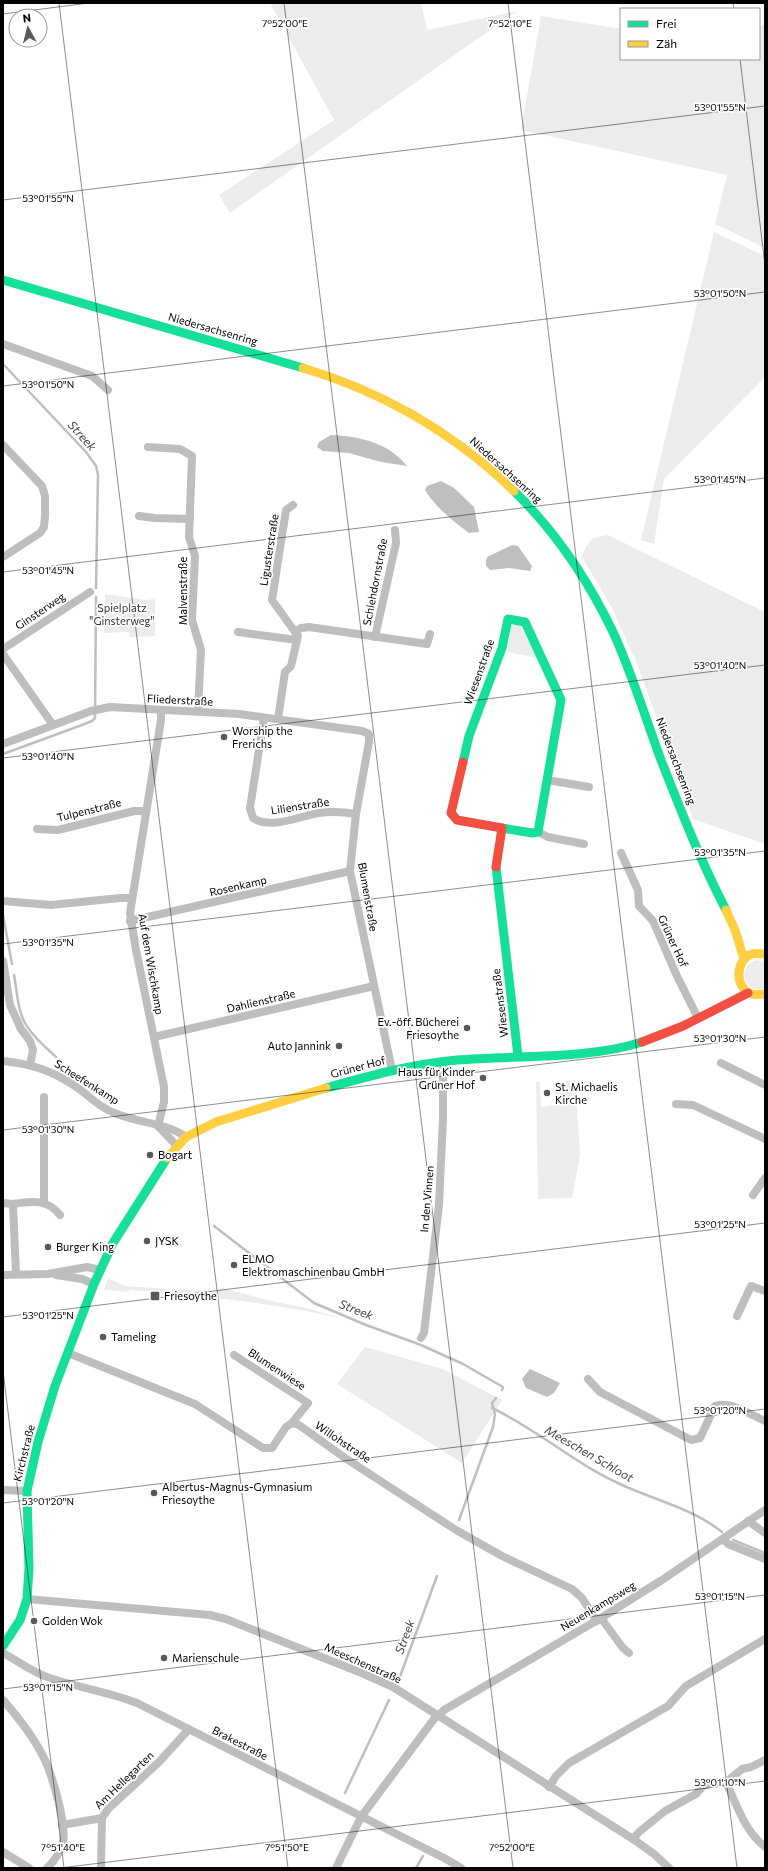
<svg xmlns="http://www.w3.org/2000/svg" width="768" height="1871" viewBox="0 0 768 1871" font-family="Commissioner,sans-serif">
  <style>
    .green { fill: #ececec }
    .water { fill: #bfbfbf }
    .lines { fill: none; stroke-linecap: round; stroke-linejoin: round }
    .stream { stroke: #bfbfbf; stroke-width: 2.5 }
    .street { stroke: #bebebe; stroke-width: 8 }
    .fast { stroke: #16e098; stroke-width: 9 }
    .slow { stroke: #ffcf43; stroke-width: 9 }
    .jam { stroke: #f24e42; stroke-width: 9 }
    .ticks { fill: none; stroke: #000; stroke-width: 1; stroke-opacity: 0.45 }
    .poi-dot { fill: #595959; stroke: #fff; stroke-width: 1.5 }
    .labels { text-anchor: middle; stroke-width: 3.5; stroke-linejoin: round; paint-order: stroke }
    .street-label { font-size: 11px; fill: #000; stroke: #fff }
    .park-label { font-size: 11px; fill: #333; stroke: #fff }
    .poi-label { font-size: 11px; fill: #000; stroke: #fff; text-anchor: start }
    .water-label { font-size: 12px; font-style: italic; fill: #444; stroke: #fff }
    .ticks-label { font-size: 10px; text-anchor: middle; fill: #000; stroke: #fff; stroke-width: 3.5; stroke-linejoin: round; paint-order: stroke }
  </style>
  <rect width="100%" height="100%" fill="#fff"/>
  <g class="green">
    <path d="M270,3h151l6,27 90,-19 -287,202 -11,-18 115,-75z"/>
    <path d="M541,16l80,13v30h138v-33l6,-1v223l-50,-24 12,-49 -206,-45z"/>
    <path d="M714,232l51,24v118l-3,6 -98,99 -10,65 -13,-4z"/>
    <path d="M608,535l157,77v232l-72,-25 -57,-158 -24,-53 -30,-51c6,-16 8,-20 26,-22z"/>
    <path d="M105,594l40,6 10,-1v37l-25,1 -1,-5 -25,1z"/>
    <path d="M515,624l4,1 20,33 -32,-6 4,-26z"/>
    <path d="M756,960l9,1v27c-19,8 -31,-20 -9,-28z"/>
    <path d="M575,1080l5,75 -8,43 -34,1 -2,-117h4l1,25 14,-2 -2,-23z"/>
    <path d="M108,1278l17,8 92,6 5,-4 41,11 44,9 33,10c-55,-12 -108,-19 -164,-24v-1l-47,-3v2l-25,-2z"/>
    <path d="M365,1347l78,22 59,31 -40,63 -125,-79z"/>
  </g>
  <g class="water">
    <path d="M331,435c28,1 58,8 76,31l-26,-4 -32,-9 -26,-2 -6,-4 2,-5z"/>
    <path d="M441,481l13,7 20,19 5,25 -10,1c-16,-12 -34,-26 -44,-43l2,-4z"/>
    <path d="M512,545l6,1 14,20 -2,5 -21,-3 -19,2c-5,-4 -5,-7 -3,-13z"/>
    <path d="M530,1369l30,14 -6,10 -7,4 -21,-9 -4,-9z"/>
  </g>
  <g class="lines">
    <g class="stream">
      <path d="M3,364l83,88 10,14 2,9 -2,113"/>
      <path d="M3,754l79,-29 10,-4 3,-3 1,-121"/>
      <path d="M3,915l9,49"/>
      <path d="M14,975c3,15 3,31 9,44 6,14 22,28 33,38"/>
      <path d="M214,1226l100,77 52,22 55,20 42,19 40,23 -1,3"/>
      <path d="M492,1408c45,21 83,56 128,76 34,16 72,24 102,48"/>
      <path d="M459,1520l34,-93 2,-13 -3,-11 4,-5"/>
      <path d="M733,1540l32,13"/>
      <path d="M398,1682l39,-106"/>
      <path d="M345,1793l44,-93"/>
      <path d="M416,1868l7,-12"/>
    </g>
    <g class="street">
      <path d="M3,344l89,32 16,14"/>
      <path d="M3,445l39,41 3,10v20l-1,11 -4,6 -37,24"/>
      <path d="M148,447l32,2 12,7 -3,81 6,19 -3,64 9,30 -3,61"/>
      <path d="M139,516l16,2 35,1"/>
      <path d="M238,632l59,8"/>
      <path d="M295,632l6,-4 8,-1 118,17 3,-10"/>
      <path d="M375,637l21,-94 -1,-13"/>
      <path d="M3,649l87,-57"/>
      <path d="M3,654l50,71"/>
      <path d="M264,718l-14,90 3,10c18,12 47,-2 66,-5 13,-2 25,-1 37,1"/>
      <path d="M278,719l7,-47 6,-6 7,-30 -26,-36 14,-90 7,-5"/>
      <path d="M3,744l88,-33 19,-4 129,7 123,17 7,3v8l-13,72 -6,57 42,199"/>
      <path d="M547,780l42,7"/>
      <path d="M37,829l21,1 76,-19h12"/>
      <path d="M538,832l10,5 36,7"/>
      <path d="M621,853l17,37 1,16 14,15 23,53 22,44"/>
      <path d="M3,901l48,4 69,-7h12"/>
      <path d="M130,921l220,-50"/>
      <path d="M3,961l7,44 11,24 9,12 3,9 -3,15"/>
      <path d="M154,1037l220,-51"/>
      <path d="M3,1061c31,3 53,11 79,30 11,9 21,18 35,23 22,9 50,9 69,23"/>
      <path d="M721,1063l44,22"/>
      <path d="M44,1097v105"/>
      <path d="M676,1104l17,1 72,34"/>
      <path d="M158,1126l6,-24v-15l-28,-137 -6,-37 31,-193v-10"/>
      <path d="M158,1126l19,20"/>
      <path d="M753,1195l12,-17"/>
      <path d="M3,1203l10,1 3,70"/>
      <path d="M13,1204c19,-3 35,-5 47,11"/>
      <path d="M3,1275l45,-1 39,-7 13,3"/>
      <path d="M56,1275l26,4 12,5"/>
      <path d="M737,1316l14,-30 14,5"/>
      <path d="M421,1338l3,-5 15,-128 4,-87v-57"/>
      <path d="M68,1353l127,51 68,44h9l14,-21 6,-4 7,2 46,33 111,72 46,26 70,33 10,9 15,23"/>
      <path d="M234,1355l74,48 -16,20"/>
      <path d="M588,1379l12,13 91,48 9,-2 15,-32c15,-6 36,9 50,15"/>
      <path d="M3,1490l24,1"/>
      <path d="M748,1521l17,12"/>
      <path d="M723,1539l5,5 37,15"/>
      <path d="M27,1599l183,16 16,4 138,55 29,13 240,152 21,15 15,14"/>
      <path d="M601,1618l22,30 6,5"/>
      <path d="M3,1653c17,9 31,21 50,26 28,9 56,13 84,24l307,155 17,10"/>
      <path d="M3,1700c15,17 31,38 41,58 8,17 23,66 19,84 -2,9 -9,20 -16,26"/>
      <path d="M438,1716l6,-6 157,-92 61,-38 103,-70"/>
      <path d="M726,1782c11,23 18,48 39,65"/>
      <path d="M549,1787l7,-11 13,-13 99,-57 18,-20 79,-47"/>
      <path d="M62,1825l40,-7 6,-9 51,-47 30,-33"/>
      <path d="M633,1839l6,-7 26,-21 31,-17 7,-8 9,-4h14l16,-13 9,-2 14,-7"/>
      <path d="M3,1852l26,16"/>
      <path d="M101,1868l1,-50"/>
      <path d="M336,1868l25,-51 76,-102"/>
    </g>
    <g class="fast">
      <path d="M3,280l300,88"/>
      <path d="M514,491c41,40 74,89 99,141 19,41 32,85 48,128 20,51 40,102 65,150"/>
      <path d="M463,762l6,-26 33,-88 6,-29 17,3 36,78 -23,132 -6,1 -30,-5"/>
      <path d="M496,867l22,189"/>
      <path d="M326,1088c43,-12 86,-24 131,-28 59,-5 129,0 185,-18"/>
      <path d="M3,1646l17,-26 7,-21 2,-31 -2,-77 11,-49 17,-56 39,-102 19,-41 54,-85"/>
    </g>
    <g class="slow">
      <path d="M303,368c80,24 150,64 211,123"/>
      <path d="M726,910l9,20 9,29"/>
      <path d="M765,954c-4,0 -9,-1 -13,0 -17,6 -18,34 0,40 4,1 9,0 13,0"/>
      <path d="M167,1158l19,-21 30,-15 110,-34"/>
    </g>
    <g class="jam">
      <path d="M463,762l-12,51 6,7 45,8 -6,39"/>
      <path d="M642,1042l41,-16 65,-33"/>
    </g>
  </g>
  <path class="ticks" d="M59,3l229,1865M284,3l229,1865M508,3l229,1865M733,3l1,6M3,14l86,-11M740,59l25,206M3,200l762,-94M3,386l762,-94M3,572l762,-94M3,758l762,-93M3,944l762,-93M3,1130l762,-93M3,1317l762,-94M3,1371l61,497M3,1503l762,-94M3,1689l762,-94M60,1868l705,-87"/>
  <g class="poi-dot">
    <circle cx="224" cy="737" r="4"/>
    <circle cx="467" cy="1028" r="4"/>
    <circle cx="339" cy="1046" r="4"/>
    <circle cx="483" cy="1078" r="4"/>
    <circle cx="547" cy="1093" r="4"/>
    <circle cx="150" cy="1155" r="4"/>
    <circle cx="147" cy="1241" r="4"/>
    <circle cx="48" cy="1247" r="4"/>
    <circle cx="234" cy="1265" r="4"/>
    <rect x="150" y="1291" width="10" height="10" rx="2"/>
    <circle cx="103" cy="1337" r="4"/>
    <circle cx="154" cy="1493" r="4"/>
    <circle cx="34" cy="1621" r="4"/>
    <circle cx="164" cy="1658" r="4"/>
  </g>
  <g class="labels">
    <g class="street-label">
      <text transform="translate(213 329) rotate(16)" y="4">Niedersachsenring</text>
      <text transform="translate(506 470) rotate(42)" y="4">Niedersachsenring</text>
      <text transform="translate(269 550) rotate(-81)" y="4">Ligusterstraße</text>
      <text transform="translate(375 582) rotate(-79)" y="4">Schlehdornstraße</text>
      <text transform="translate(183 591) rotate(-90)" y="4">Malvenstraße</text>
      <text transform="translate(40 611) rotate(-34)" y="4">Ginsterweg</text>
      <text transform="translate(479 672) rotate(-70)" y="4">Wiesenstraße</text>
      <text transform="translate(180 700) rotate(3)" y="4">Fliederstraße</text>
      <text transform="translate(676 761) rotate(69)" y="4">Niedersachsenring</text>
      <text transform="translate(300 806) rotate(-9)" y="4">Lilienstraße</text>
      <text transform="translate(89 810) rotate(-14)" y="4">Tulpenstraße</text>
      <text transform="translate(238 886) rotate(-13)" y="4">Rosenkamp</text>
      <text transform="translate(368 897) rotate(80)" y="4">Blumenstraße</text>
      <text transform="translate(673 941) rotate(65)" y="4">Grüner Hof</text>
      <text transform="translate(151 964) rotate(80)" y="4">Auf dem Wischkamp</text>
      <text transform="translate(261 1001) rotate(-13)" y="4">Dahlienstraße</text>
      <text transform="translate(500 1003) rotate(-97)" y="4">Wiesenstraße</text>
      <text transform="translate(358 1067) rotate(-15)" y="4">Grüner Hof</text>
      <text transform="translate(87 1082) rotate(32)" y="4">Scheefenkamp</text>
      <text transform="translate(427 1199) rotate(-85)" y="4">In den Vinnen</text>
      <text transform="translate(277 1369) rotate(33)" y="4">Blumenwiese</text>
      <text transform="translate(343 1442) rotate(34)" y="4">Willohstraße</text>
      <text transform="translate(24 1453) rotate(-76)" y="4">Kirchstraße</text>
      <text transform="translate(598 1606) rotate(-31)" y="4">Neuenkampsweg</text>
      <text transform="translate(363 1663) rotate(24)" y="4">Meeschenstraße</text>
      <text transform="translate(240 1743) rotate(27)" y="4">Brakestraße</text>
      <text transform="translate(124 1780) rotate(-44)" y="4">Am Hellegarten</text>
    </g>
    <g class="park-label">
      <text x="122" y="612">Spielplatz<tspan x="122" dy="13">"Ginsterweg"</tspan></text>
    </g>
    <g class="poi-label">
      <text x="232" y="735">Worship the<tspan x="232" dy="13">Frerichs</tspan></text>
      <text x="459" y="1026" text-anchor="end">Ev.-öff. Bücherei<tspan x="459" dy="13">Friesoythe</tspan></text>
      <text x="331" y="1050" text-anchor="end">Auto Jannink</text>
      <text x="475" y="1076" text-anchor="end">Haus für Kinder<tspan x="475" dy="13">Grüner Hof</tspan></text>
      <text x="555" y="1091">St. Michaelis<tspan x="555" dy="13">Kirche</tspan></text>
      <text x="158" y="1159">Bogart</text>
      <text x="155" y="1245">JYSK</text>
      <text x="56" y="1251">Burger King</text>
      <text x="242" y="1263">ELMO<tspan x="242" dy="13">Elektromaschinenbau GmbH</tspan></text>
      <text x="164" y="1300">Friesoythe</text>
      <text x="111" y="1341">Tameling</text>
      <text x="162" y="1491">Albertus-Magnus-Gymnasium<tspan x="162" dy="13">Friesoythe</tspan></text>
      <text x="42" y="1625">Golden Wok</text>
      <text x="172" y="1662">Marienschule</text>
    </g>
    <g class="water-label">
      <text transform="translate(82 436) rotate(48)" y="4">Streek</text>
      <text transform="translate(356 1310) rotate(21)" y="4">Streek</text>
      <text transform="translate(589 1454) rotate(30)" y="4">Meeschen Schloot</text>
      <text transform="translate(405 1637) rotate(-70)" y="4">Streek</text>
    </g>
  </g>
  <g class="ticks-label">
    <text x="285" y="27">7°52'00"E</text>
    <text x="510" y="27">7°52'10"E</text>
    <text x="720" y="111">53°01'55"N</text>
    <text x="48" y="202">53°01'55"N</text>
    <text x="720" y="297">53°01'50"N</text>
    <text x="48" y="388">53°01'50"N</text>
    <text x="720" y="483">53°01'45"N</text>
    <text x="48" y="574">53°01'45"N</text>
    <text x="720" y="669">53°01'40"N</text>
    <text x="48" y="760">53°01'40"N</text>
    <text x="720" y="856">53°01'35"N</text>
    <text x="48" y="946">53°01'35"N</text>
    <text x="720" y="1042">53°01'30"N</text>
    <text x="48" y="1133">53°01'30"N</text>
    <text x="720" y="1228">53°01'25"N</text>
    <text x="48" y="1319">53°01'25"N</text>
    <text x="720" y="1414">53°01'20"N</text>
    <text x="48" y="1505">53°01'20"N</text>
    <text x="720" y="1600">53°01'15"N</text>
    <text x="48" y="1691">53°01'15"N</text>
    <text x="720" y="1786">53°01'10"N</text>
    <text x="63" y="1851">7°51'40"E</text>
    <text x="287" y="1851">7°51'50"E</text>
    <text x="512" y="1851">7°52'00"E</text>
  </g>
  <rect width="768" height="1871" fill="none" stroke="#000000" stroke-width="8"/>
  <rect x="620" y="8" width="140" height="52" fill="#ffffff" stroke="#999999"/>
  <rect x="628" y="21" width="20" height="6" fill="#16e098" stroke="#999999"/>
  <text x="656" y="28" font-size="12" fill="#000000">Frei</text>
  <rect x="628" y="41" width="20" height="6" fill="#ffcf43" stroke="#999999"/>
  <text x="656" y="48" font-size="12" fill="#000000">Zäh</text>
  <g transform="translate(28 28) rotate(353)"><circle r="19" fill="#ffffff" stroke="#999999"/>
  <path d="M0-3L7 15L0 10L-7 15Z" fill="#595959"/>
  <text y="-6" font-size="11" font-weight="bold" text-anchor="middle" fill="#000000">N</text>
  </g>
</svg>
